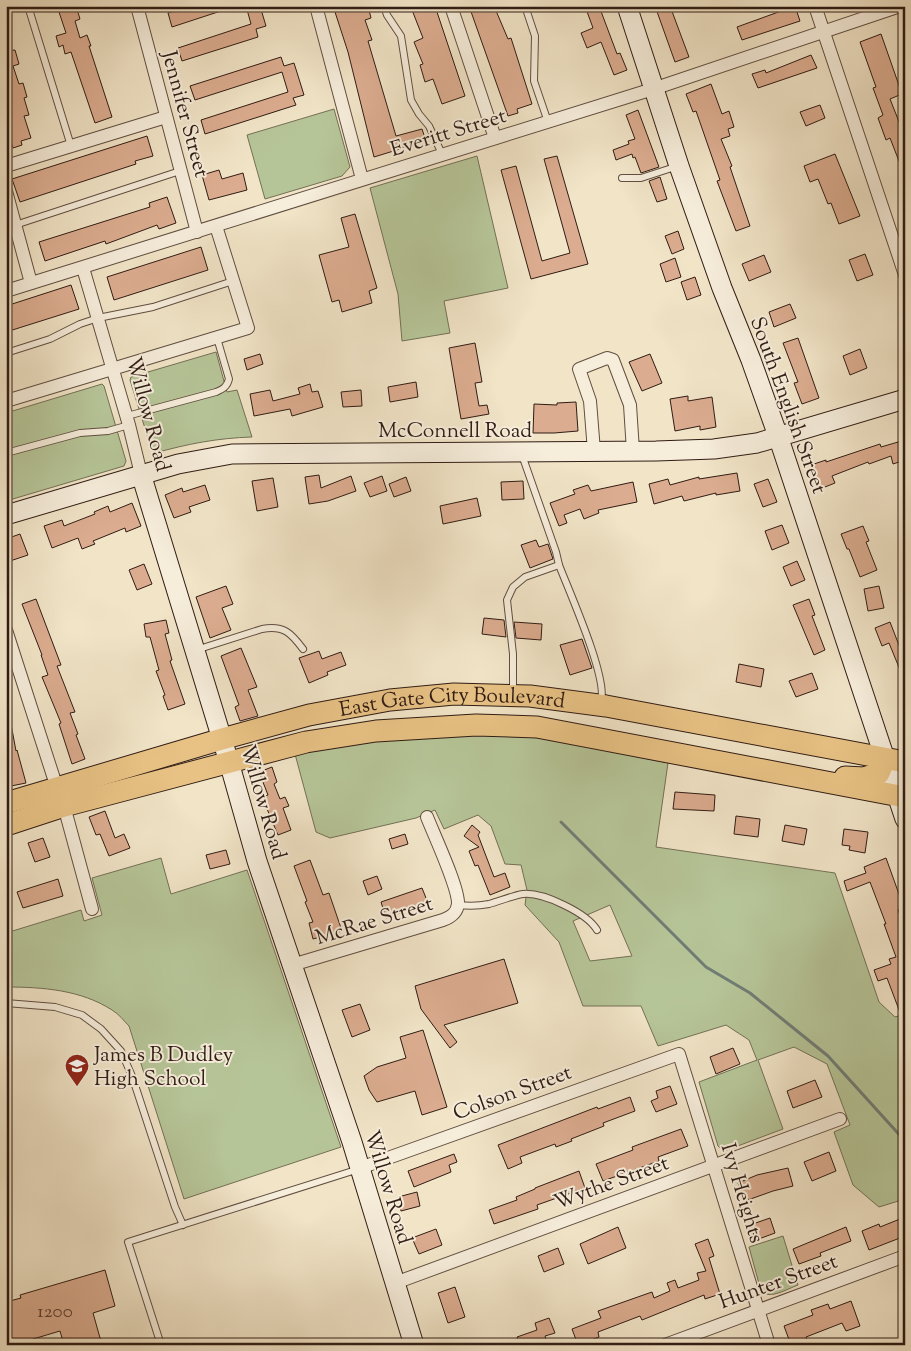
<svg xmlns="http://www.w3.org/2000/svg" width="911" height="1351" viewBox="0 0 911 1351" font-family="'Sorts Mill Goudy',serif">
  <style>
    .green { fill: #b6c598; stroke: #737056; fill-rule: evenodd }
    .lines { fill: none; stroke-linecap: round; stroke-linejoin: round }
    .stream { stroke: #707d75; stroke-width: 3 }
    .building { fill: #dbac8f; stroke: #301c14 }
    .lane-casing { stroke: #604e41; stroke-width: 8 }
    .street-casing { stroke: #604e41; stroke-width: 14 }
    .secondary-casing { stroke: #301c14; stroke-width: 21 }
    .primary-casing { stroke: #301c14; stroke-width: 23 }
    .lane { stroke: #f6eddb; stroke-width: 6 }
    .street { stroke: #f6eddb; stroke-width: 12 }
    .secondary { stroke: #f6eddb; stroke-width: 19 }
    .primary { stroke: #e8c284; stroke-width: 21 }
    .labels { text-anchor: middle; stroke-width: 4; stroke-linejoin: round; paint-order: stroke }
    .number-label { font-size: 19px; fill: #5b4033 }
    .street-label { font-size: 21px; fill: #301c14; stroke: #f6eddb }
    .poi-label { font-size: 21px; fill: #301c14; stroke: #f6eddb; text-anchor: start }
  </style>
  <rect width="100%" height="100%" fill="#f1e4c7"/>
  <filter id="stains"><feTurbulence type="fractalNoise" baseFrequency=".004" numOctaves="4"/><feColorMatrix values="0 0 0 0 .2 0 0 0 0 .09 0 0 0 0 .02 0 0 0 .5 -.17"/></filter>
  <radialGradient id="worn" r=".72"><stop offset=".6" stop-color="#630" stop-opacity="0"/><stop offset="1" stop-color="#630" stop-opacity=".3"/></radialGradient>
  <g class="green">
    <path d="M334,109l16,58 -8,9 -77,23 -18,-64z"/>
    <path d="M477,156l31,132 -64,13 6,32 -48,8 -4,-47 -28,-106z"/>
    <path d="M216,352l11,40 10,-2 15,47c-34,1 -65,7 -97,16l-3,-2 -22,-71 1,-3z"/>
    <path d="M102,384l2,2 22,75 -2,5 -118,35v-88z"/>
    <path d="M476,735l68,3 124,25 -12,84 179,26 44,129 16,15 10,-3v185l-26,8 -26,-22 -19,-53 16,-7 -23,-61 -33,-17 -36,13 25,69 -56,21 -6,-1 -3,-3 -19,-64 58,-22 -8,-20 -23,-15 -68,21 -17,-40h-58l-24,-64 -34,-37 2,-15 -6,-25 -16,-1 -14,-38 -13,-11 -34,14 -9,-19 -19,8 -86,20 -14,-6 -21,-78 47,-11zM610,905l22,51 -42,5 -17,-40z"/>
    <path d="M161,858l10,36 76,-24 94,277 -157,52 -55,-173c-5,-5 -10,-12 -17,-16 -31,-20 -69,-23 -106,-23v-54l75,-23 3,11 18,-6 -10,-37z"/>
    <path d="M783,1236l15,49c-11,4 -28,15 -37,6l-12,-44z"/>
  </g>
  <g class="lines">
    <path class="stream" d="M561,822l145,145 44,26 78,63 77,85"/>
  </g>
  <g class="building">
    <path d="M57,6h19l4,13 -5,2 5,17 7,-3 4,11h-2l23,71 -17,6 -24,-71 -6,2 -2,-9 -4,2 -3,-11 10,-3z"/>
    <path d="M190,6h39l1,2 -58,19 -4,-14z"/>
    <path d="M246,6h14l6,20 -10,3 2,8 -76,24 -4,-13 73,-24z"/>
    <path d="M358,6h10l3,12 -6,2 7,20 -4,1 28,95 26,-7 4,12 -52,16 -26,-105 -13,-40z"/>
    <path d="M422,6h13l30,90 -23,8 -9,-25 -8,3 -5,-17 3,-1 -9,-22 9,-4 -11,-28z"/>
    <path d="M469,6h25l14,33 3,-1 21,66 -15,5 1,4 -10,3z"/>
    <path d="M585,6h14l18,48 3,-1 7,17 -13,5 -13,-33 -14,6 -6,-15 12,-5z"/>
    <path d="M655,6h15l19,51 -14,5z"/>
    <path d="M795,6l5,15 -58,19 -5,-13z"/>
    <path d="M881,34l21,60 -12,5 15,38 -1,37 -14,-36 -4,2 -8,-22 5,-3 -10,-27 3,-1 -16,-45z"/>
    <path d="M15,50l4,14 -6,2 6,18 4,-1 4,14 -3,1 5,17 -5,1 7,22 -10,3 1,4 -9,3 -7,-22v-75z"/>
    <path d="M811,55l6,13 -59,20 -6,-14 13,-4 1,3z"/>
    <path d="M281,57l3,9 10,-3 10,32 -11,3 3,7 -91,29 -4,-14 87,-28 -6,-20 -87,28 -5,-14z"/>
    <path d="M711,84l11,30 7,-3 5,16 -6,2 2,7 -9,3 11,27 -2,1 20,59 -14,5 -19,-50 3,-1 -24,-69 -3,1 -7,-18z"/>
    <path d="M820,105l5,13 -19,8 -6,-14z"/>
    <path d="M638,110l21,57 -18,6 -6,-16 -2,1 -1,-4 -16,6 -3,-10 16,-6 -1,-3 7,-2 -9,-24z"/>
    <path d="M147,136l6,20 -18,5 1,3 -116,38 -8,-23z"/>
    <path d="M835,154l25,62 -21,8 -8,-21 -3,1 -10,-25 -8,3 -6,-16z"/>
    <path d="M557,156l31,108 -57,15 -30,-109 15,-4 26,95 28,-8 -26,-94z"/>
    <path d="M219,170l3,9 21,-6 4,17 -38,10 -7,-25z"/>
    <path d="M660,177l7,22 -10,3 -8,-21z"/>
    <path d="M167,197l9,26 -17,6 -2,-4 -51,19 -1,-3 -60,20 -6,-19 111,-35 -1,-4z"/>
    <path d="M355,214l22,74 -8,3 3,12 -30,9 -3,-12 -7,2 -13,-47 30,-8 -8,-29z"/>
    <path d="M678,231l6,18 -12,5 -7,-18z"/>
    <path d="M201,247l7,23 -94,30 -7,-23z"/>
    <path d="M865,254l8,21 -16,6 -8,-21z"/>
    <path d="M764,255l7,17 -22,9 -7,-17z"/>
    <path d="M675,258l6,19 -15,5 -6,-18z"/>
    <path d="M695,277l6,18 -14,5 -6,-18z"/>
    <path d="M71,285l8,24 -73,23v-26z"/>
    <path d="M790,304l6,14 -22,9 -5,-15z"/>
    <path d="M798,338l21,60 -17,6 -8,-21 4,-1 -15,-39z"/>
    <path d="M475,343l7,39 -7,1 4,23 8,-1 2,9 -28,5 -12,-71z"/>
    <path d="M860,349l7,19 -17,7 -7,-19z"/>
    <path d="M260,354l3,10 -16,6 -3,-11z"/>
    <path d="M650,354l12,29 -20,8 -13,-29z"/>
    <path d="M416,382l2,15 -28,5 -2,-15z"/>
    <path d="M310,384l2,8 6,-1 5,16 -31,9 -2,-7 -36,7 -4,-22 20,-4 3,11 27,-7 -2,-6z"/>
    <path d="M361,390l1,16 -19,1 -2,-15z"/>
    <path d="M688,396v5l24,-4 4,30 -16,3v-4l-25,5 -5,-32z"/>
    <path d="M576,402l2,29 -24,2h-21l1,-29 23,1v-2z"/>
    <path d="M905,440v20l-12,4 -2,-8 -22,8 -1,-2 -36,14 3,7 -15,6 -9,-24 15,-5v2l54,-18 1,3z"/>
    <path d="M737,473l3,18 -24,4v-2l-32,8 -2,-5 -28,8 -5,-20 19,-5 2,6 29,-8v2z"/>
    <path d="M319,475l2,13 30,-12 5,15 -28,10 -19,3 -4,-27z"/>
    <path d="M382,476l5,15 -17,6 -6,-14z"/>
    <path d="M406,477l5,14 -17,6 -5,-13z"/>
    <path d="M273,478l5,29 -21,4 -5,-30z"/>
    <path d="M768,479l9,23 -14,5 -9,-23z"/>
    <path d="M523,481l1,18 -22,1 -1,-18z"/>
    <path d="M633,482l4,20 -39,8 1,3 -15,6 -4,-10 -16,6 3,8 -8,3 -9,-23 25,-9 -2,-4 15,-5 3,6z"/>
    <path d="M205,485l5,15 -21,7 2,5 -17,6 -9,-23 17,-7 1,4z"/>
    <path d="M477,498l4,18 -38,8 -3,-18z"/>
    <path d="M132,503l9,23 -15,6 -1,-4 -32,13 2,3 -13,5 -4,-11 -26,10 -8,-22 18,-6 2,6 31,-12 -1,-2 14,-6 2,6z"/>
    <path d="M782,525l7,18 -17,7 -7,-19z"/>
    <path d="M863,526l6,15 -3,1 11,28 -17,7 -11,-28h-2l-6,-15z"/>
    <path d="M20,534l8,21 -18,6 -4,-10v-12z"/>
    <path d="M536,540l3,7 9,-3 5,15 -23,9 -9,-23z"/>
    <path d="M797,561l8,19 -14,6 -8,-19z"/>
    <path d="M144,564l8,20 -15,6 -8,-20z"/>
    <path d="M226,586l7,18 -11,4 9,22 -21,8 -14,-41z"/>
    <path d="M879,586l5,22 -16,3 -4,-22z"/>
    <path d="M36,599l25,66 -4,1 18,46 -5,1 8,21 -2,1 9,24 -13,5 -13,-40 2,-1 -19,-46 6,-2 -7,-20h1l-20,-51z"/>
    <path d="M809,599l6,16 -3,1 13,34 -11,5 -21,-50z"/>
    <path d="M484,618l20,2 2,17 -24,-3z"/>
    <path d="M166,620l3,13 -4,1 7,26 -2,1 15,43 -17,6 -5,-14 2,-1 -9,-24 3,-1 -9,-33h-4l-2,-13z"/>
    <path d="M514,622l28,2 -1,16 -25,-2z"/>
    <path d="M890,622l12,31h3v29l-16,-39 -7,3 -7,-18z"/>
    <path d="M582,639l10,29 -22,7 -10,-30z"/>
    <path d="M241,648l16,39 -9,3 10,26 -18,5 -5,-14 4,-2 -18,-49z"/>
    <path d="M319,651l3,8 19,-7 5,13 -19,7 1,3 -19,8 -10,-25z"/>
    <path d="M739,664l25,5 -3,18 -25,-5z"/>
    <path d="M812,673l6,16 -22,8 -7,-16z"/>
    <path d="M6,724h5l5,27 1,-1 9,33 -20,4z"/>
    <path d="M272,767l5,15 -3,2 6,15 5,-2 4,9 -6,2 8,22 -13,5 -16,-38 6,-2 -9,-23z"/>
    <path d="M675,792l40,3 -1,16 -41,-2z"/>
    <path d="M105,811l10,27 9,-4 6,14 -21,8 -9,-22 -4,1 -7,-18z"/>
    <path d="M736,816l24,3 -2,18 -24,-3z"/>
    <path d="M472,825l8,7 -2,3 16,42 11,-4 5,14 -20,8 -12,-30 -3,1 -6,-15 10,-4 -15,-11z"/>
    <path d="M785,825l22,4 -3,16 -22,-4z"/>
    <path d="M844,829l24,3 -3,21 -16,-3 1,-4 -8,-1z"/>
    <path d="M405,834l3,10 -16,5 -3,-10z"/>
    <path d="M43,838l7,19 -15,5 -7,-19z"/>
    <path d="M226,850l4,14 -20,5 -4,-14z"/>
    <path d="M886,858l18,50 -6,2 7,18 -1,95 -17,-45 -9,3 -4,-11 17,-6 -2,-5 7,-2 -12,-33h2l-16,-42 -23,9 -3,-10 22,-8 -2,-6z"/>
    <path d="M310,860l13,35 6,-2 13,38 -29,8 -4,-16 4,-1 -8,-20 2,-1 -13,-35z"/>
    <path d="M377,876l5,13 -14,6 -5,-14z"/>
    <path d="M58,879l5,17 -40,12 -6,-16z"/>
    <path d="M422,888l6,15 -42,15 -5,-16z"/>
    <path d="M504,959l14,44 -74,22 13,17 -7,6 -29,-39 -6,-23z"/>
    <path d="M360,1004l10,26 -18,7 -10,-27z"/>
    <path d="M423,1030l24,77 -25,8 -7,-24 -38,11 -8,-12 -5,-14 13,-9 29,-9 -6,-21z"/>
    <path d="M733,1048l7,16 -24,10 -6,-17z"/>
    <path d="M815,1080l7,17 -29,11 -6,-17z"/>
    <path d="M670,1086l7,18 -21,8 -5,-11 7,-3 -2,-7z"/>
    <path d="M630,1097l5,14 -32,12 1,3 -33,13 1,2 -16,6 -1,-3 -35,13 2,6 -14,6 -10,-24 99,-38 1,2z"/>
    <path d="M681,1129l7,17 -30,11 1,4 -56,20 -7,-17 37,-14 -1,-3z"/>
    <path d="M829,1152l7,19 -24,10 -8,-19z"/>
    <path d="M454,1154l3,8 -8,3 2,7 -37,15 -6,-16z"/>
    <path d="M788,1168l5,18 -20,5 -28,10 -7,-18 19,-8z"/>
    <path d="M579,1171l6,17 -48,17 1,4 -44,15 -5,-14 28,-10 -1,-3 19,-8v-1z"/>
    <path d="M417,1192l3,14 -19,5 -3,-14z"/>
    <path d="M905,1217v19l-36,14 -7,-19 17,-7 1,3z"/>
    <path d="M770,1218l5,15 -19,7 -6,-15z"/>
    <path d="M618,1227l8,21 -38,16 -8,-20z"/>
    <path d="M846,1227l5,14 -31,12 1,3 -22,8 -6,-15z"/>
    <path d="M436,1229l6,16 -23,9 -7,-16z"/>
    <path d="M708,1239l6,17 -5,2 11,36 -15,5 -1,-4 -62,25 -2,-4 -42,16 1,5 -21,8 -6,-16 29,-11 -3,-7 54,-19 2,6 16,-7 -3,-8 8,-3 3,8 21,-8 -2,-7 9,-2 -11,-27z"/>
    <path d="M558,1248l6,16 -20,8 -6,-16z"/>
    <path d="M105,1270l10,36 -22,7 9,32h-38l-4,-14 -47,14h-7v-43l15,-4 -1,-3z"/>
    <path d="M455,1287l10,30 -17,6 -10,-30z"/>
    <path d="M851,1301l9,25 -14,5 -4,-8 -36,14 1,3 -16,5 -7,-19 29,-11 -2,-5 17,-6 2,5z"/>
    <path d="M549,1318l6,15 -10,3 3,9h-28l-3,-8 20,-7 -2,-7z"/>
  </g>
  <g class="lines">
    <defs>
      <g id="lane">
        <path d="M28,6l43,140"/>
        <path d="M384,6l3,9 14,21 10,64 8,14 10,12 13,28"/>
        <path d="M525,6l10,30 -1,45 14,41"/>
        <path d="M622,178h19l37,-12"/>
        <path d="M6,228l174,-57"/>
        <path d="M6,353l44,-14 30,-15 18,-6 55,-11 80,-26"/>
        <path d="M127,416l89,-24c7,-3 11,-5 13,-13l-12,-41"/>
        <path d="M6,453l74,-20 28,-2 21,-6"/>
        <path d="M522,455l34,97 3,13c10,26 49,113 42,136"/>
        <path d="M196,650l66,-21c22,-4 29,4 41,20"/>
        <path d="M513,692v-38l-6,-54 6,-13 12,-10 34,-12"/>
        <path d="M458,905c10,1 21,1 31,-1 11,-3 22,-8 34,-10 20,-2 64,19 74,36"/>
        <path d="M6,1003l49,4 27,8 19,14 20,22 11,25 43,131 8,18"/>
        <path d="M161,1345l-33,-103 231,-73"/>
      </g>
      <g id="street">
        <path d="M137,6l60,226"/>
        <path d="M316,6l46,173"/>
        <path d="M451,6l44,132"/>
        <path d="M815,6l90,269"/>
        <path d="M6,166l160,-49"/>
        <path d="M6,191l25,92"/>
        <path d="M83,268l46,157 12,49"/>
        <path d="M6,291l647,-202 247,-83"/>
        <path d="M6,401l242,-73 -32,-102"/>
        <path d="M594,451l-4,-50 -11,-32 28,-11 6,2 17,45 3,46"/>
        <path d="M6,630l51,158"/>
        <path d="M64,806l28,103"/>
        <path d="M292,965l151,-45c8,-3 14,-7 15,-16 1,-16 -24,-69 -31,-87"/>
        <path d="M360,1168l319,-114 90,291"/>
        <path d="M395,1283l445,-164"/>
        <path d="M665,1345l240,-89"/>
      </g>
      <g id="secondary">
        <path d="M627,6l52,160 43,122 29,72 27,76 127,383"/>
        <path d="M141,474l88,288 28,99 95,281 62,203"/>
        <path d="M6,515l172,-51 54,-10 424,-3 58,-2 43,-6 148,-44"/>
      </g>
      <g id="primary">
        <path d="M845,777l19,1 15,-5 6,-14"/>
        <path id="s1" d="M6,803l216,-64 87,-24 81,-15 64,-6 76,2 76,10 299,56"/>
        <path d="M6,825l58,-19 242,-64 70,-11 100,-6 61,2 368,70"/>
      </g>
    </defs>
    <use href="#lane" class="lane-casing"/>
    <use href="#street" class="street-casing"/>
    <use href="#secondary" class="secondary-casing"/>
    <use href="#primary" class="primary-casing"/>
    <use href="#lane" class="lane"/>
    <use href="#street" class="street"/>
    <use href="#secondary" class="secondary"/>
    <use href="#primary" class="primary"/>
  </g>
  <defs>
    <symbol id="school-pin" viewBox="-11 -11 22 30"><path d="M0 17L-7.5 6A9.5 9.5 0 1 1 7.5 6Z" fill="#8f2418" stroke="#f6eddb"/><path d="M0-5L7-2L0 1L-7-2ZM-4 1L0 2.5L4 1V4Q0 6-4 4Z" fill="#fff"/></symbol>
  </defs>
  <g fill-rule="evenodd">
    <use href="#school-pin" x="63" y="1052" width="28" height="38"/>
  </g>
  <g class="labels">
    <g class="number-label">
      <text x="55" y="1317">1200</text>
    </g>
    <g class="street-label">
      <text transform="translate(186 114) rotate(75)" y="7">Jennifer Street</text>
      <text transform="translate(448 132) rotate(-17)" y="7">Everitt Street</text>
      <text transform="translate(789 405) rotate(70)" y="7">South English Street</text>
      <text transform="translate(149 414) rotate(75)" y="7">Willow Road</text>
      <text x="455" y="437">McConnell Road</text>
      <text dy="7" stroke="none"><textPath href="#s1" startOffset="460">East Gate City Boulevard</textPath></text>
      <text transform="translate(264 802) rotate(74)" y="7">Willow Road</text>
      <text transform="translate(374 920) rotate(-17)" y="7">McRae Street</text>
      <text transform="translate(512 1092) rotate(-20)" y="7">Colson Street</text>
      <text transform="translate(611 1182) rotate(-20)" y="7">Wythe Street</text>
      <text transform="translate(389 1187) rotate(73)" y="7">Willow Road</text>
      <text transform="translate(743 1193) rotate(73)" y="7">Ivy Heights</text>
      <text transform="translate(778 1281) rotate(-20)" y="7">Hunter Street</text>
    </g>
    <g class="poi-label">
      <text x="94" y="1061">James B Dudley<tspan x="94" dy="24">High School</tspan></text>
    </g>
  </g>
  <rect width="911" height="1351" fill="none" stroke="#f1e4c7" stroke-width="25"/>
  <rect x="8" y="8" width="896" height="1336" fill="none" stroke="#301c14" stroke-width="2.5"/>
  <rect x="12" y="12" width="886" height="1326" fill="none" stroke="#301c14"/>
  <rect width="100%" height="100%" filter="url(#stains)"/>
  <rect width="100%" height="100%" fill="url(#worn)"/>
</svg>
